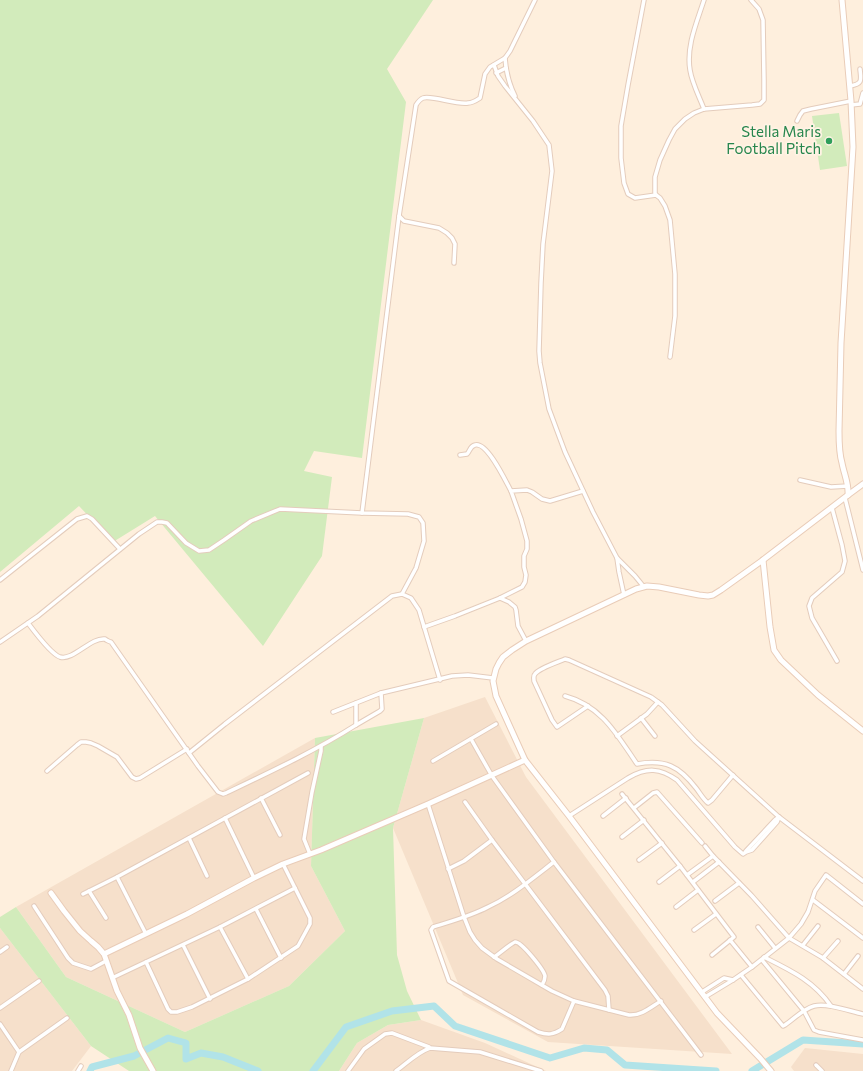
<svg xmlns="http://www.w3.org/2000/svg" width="863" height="1071" viewBox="0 0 863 1071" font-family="Commissioner,sans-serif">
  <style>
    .residential { fill: #f6e0cb }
    .green { fill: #d2ebbb }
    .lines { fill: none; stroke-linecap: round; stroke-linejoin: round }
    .river { stroke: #b1e3e8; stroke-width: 7 }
    .street-casing { stroke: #e4ccbc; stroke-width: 5.5 }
    .secondary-casing { stroke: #e9ccb8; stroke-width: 7 }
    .street { stroke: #fff; stroke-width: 3.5 }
    .secondary { stroke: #fff; stroke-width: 5 }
    .leisure-dot { fill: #2e9e5b; stroke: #fff3e4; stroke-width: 1.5 }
    .labels { text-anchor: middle; stroke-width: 3.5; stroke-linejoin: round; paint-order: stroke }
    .leisure-label { font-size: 15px; fill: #27864d; stroke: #fff3e4; text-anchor: end }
  </style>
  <rect width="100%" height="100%" fill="#feefdd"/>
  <g class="residential">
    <path d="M485,697l41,80 206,277 -184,-12 -85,-47 -70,-167 31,-110z"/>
    <path d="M315,738l-4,128 34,65 -56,55 -104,46 -119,-55 -50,-70z"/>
    <path d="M0,928l91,118 -19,25h-72z"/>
    <path d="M421,1020l64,23 61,28h-207l18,-28 31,-18z"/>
    <path d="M805,1048l58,6v17h-69l-3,-4z"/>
  </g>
  <g class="green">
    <path d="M0,0h433l-46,69 19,33 -44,356 -48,-7 -10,20 28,6 -10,79 -59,90 -108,-130 -42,26 -34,-36 -79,66z"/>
    <path d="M839,113l8,53 -27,4 -8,-54z"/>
    <path d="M424,718l-31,110 4,127 10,36 14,29 -33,5 -31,18 -18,28h-210l-38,-25 -91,-118v-11l16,-10 50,70 119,55 104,-46 56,-55 -34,-65 4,-128z"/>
  </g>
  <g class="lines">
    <g class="river">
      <path d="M90,1071l2,-4 42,-11 34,-18 18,5v16l15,-6 22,4 35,14"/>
      <path d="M313,1071l33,-44 46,-16 42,-5 21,20 95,32 34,-10 23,2 18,15 91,6"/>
      <path d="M752,1071l51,-31 60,4"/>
    </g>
    <defs>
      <g id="street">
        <path d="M644,0l-16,85 -7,41v32l3,25 4,11 7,4 21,-3 4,3 5,8 5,14 5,54v42l-5,41"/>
        <path d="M704,0c-7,22 -18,46 -14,70 2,13 9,26 14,39"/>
        <path d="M505,58c1,14 4,26 10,38"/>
        <path d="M494,65l4,11 7,10 28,35 16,24 3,26 -9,73 -2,39 -2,68 1,12 9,46 16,43 28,60 24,46"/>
        <path d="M496,73l10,-5"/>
        <path d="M850,86c13,-2 11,-6 10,-17"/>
        <path d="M851,105l9,-1 3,-11"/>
        <path d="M797,121l3,-6 3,-4 8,-2 40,-8"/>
        <path d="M656,195l-1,-2v-16l5,-17 9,-20 6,-11 10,-10 9,-6 10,-4 48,-4 8,-1 4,-4v-20l-1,-60 -4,-11 -8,-9"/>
        <path d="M454,263l1,-19 -3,-6 -5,-5 -8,-5 -35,-7 -5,-5 17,-111c2,-3 4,-6 7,-7 9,-3 33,7 45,5 4,0 9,-3 12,-5l5,-24 5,-7 15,-9 5,-7 25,-51"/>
        <path d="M460,455l7,-1c3,-3 3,-8 8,-9 12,-4 31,37 36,46"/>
        <path d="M800,480l31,7 17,-1"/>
        <path d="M845,498l18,72"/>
        <path d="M832,508l10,37 3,16 -3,11 -30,26 -3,8 3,12 25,43"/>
        <path d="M362,513l37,-297"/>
        <path d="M0,580l77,-61 10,-3 5,3 28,30"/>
        <path d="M624,595l-5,-23 -2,-14 18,18 9,11"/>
        <path d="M500,598l9,4 6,5 1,3 2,16 8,15"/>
        <path d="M28,623c6,8 23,31 32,34 13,4 31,-20 45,-18 1,1 5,3 6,3l87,124 20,26 5,2 3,-1c44,-21 89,-42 130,-68v-22"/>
        <path d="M424,627l31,-11 45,-18 22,-11 3,-5 1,-7 -2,-8v-11l3,-7v-8l-6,-22 -10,-28 16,-1 5,2 10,7 8,2 33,-10"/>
        <path d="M0,642l38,-26 101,-82 18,-12h5l5,1 19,20 13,8 10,-1 15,-10 27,-19 29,-12 82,4 46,1 11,3 4,6 1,18 -8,27 -14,26"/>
        <path d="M565,696c37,10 52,39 72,68 28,-5 42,2 59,24 4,5 7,11 12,15l4,-3 21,-25"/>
        <path d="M588,706l-31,21 -5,-7 -18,-39c0,-3 -1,-5 1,-7 4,-6 23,-12 30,-15l4,1 82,37 11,8 33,36 84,76 84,64"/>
        <path d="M333,712l48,-19 71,-17 16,-1 25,3"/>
        <path d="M641,718l14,18"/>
        <path d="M356,725l24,-14 2,-2 -1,-16"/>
        <path d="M617,736l30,-22 11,-12"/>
        <path d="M471,739l21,37 62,86 147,193"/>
        <path d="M189,753l36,-29 167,-128 10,-2 9,4 8,12 21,70"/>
        <path d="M433,761l63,-37"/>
        <path d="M47,771l30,-26 4,-3h5l5,1 7,3 19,11 15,20 4,2 4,-1 47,-29"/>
        <path d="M622,794l58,72 54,71 -22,18"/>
        <path d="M261,798l19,37"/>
        <path d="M465,802l27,38 113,150 3,6 1,14"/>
        <path d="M428,804l36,113 6,15 5,8 7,8 15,11 55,32 22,10 55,14c12,1 22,-8 32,-14"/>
        <path d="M634,808l19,-15 4,-1 45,51"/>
        <path d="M569,816l59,-38c19,-11 32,-10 49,2l58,67 8,7 3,-2 6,-2 25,-28 2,-5"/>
        <path d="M603,816l23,-18"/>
        <path d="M225,818l29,60"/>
        <path d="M622,837l22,-17"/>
        <path d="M189,838l18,38"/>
        <path d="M705,846l8,10"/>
        <path d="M746,851l29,-31 4,-3"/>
        <path d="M310,854l-6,-15 8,-47 9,-41v-5"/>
        <path d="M639,860l23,-17"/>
        <path d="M554,862c-21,16 -42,34 -66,45 -17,9 -36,14 -55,20l-2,3 18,51 89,51c10,3 15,3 24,-3l12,-28"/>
        <path d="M448,869l16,-8 28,-21"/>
        <path d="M687,875l26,-19 39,40 37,42 34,20 40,31"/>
        <path d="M117,877l29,57"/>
        <path d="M659,882l21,-16"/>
        <path d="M693,882l26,-20"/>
        <path d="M89,891l17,27"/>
        <path d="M83,894l34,-17 191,-104"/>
        <path d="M813,900l50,38"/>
        <path d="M715,901l24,-18"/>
        <path d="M34,906l34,52 5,5 18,6 15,-8"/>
        <path d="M676,907l22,-17"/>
        <path d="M256,909l25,49"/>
        <path d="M220,927l28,52"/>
        <path d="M758,927l17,21"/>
        <path d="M694,930l22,-16"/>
        <path d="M730,940l22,27"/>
        <path d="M183,945l27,54"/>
        <path d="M803,945l15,-19"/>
        <path d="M0,952l7,-5"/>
        <path d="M494,957c5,-3 16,-13 21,-15 6,-1 29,28 30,34 0,4 -1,6 -3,9"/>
        <path d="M764,957c26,13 50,24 67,49"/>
        <path d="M823,958l15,-17"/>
        <path d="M762,960l42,51 10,19 5,2 44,8"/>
        <path d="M146,962l22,47 3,3h6l15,-5 56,-28 50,-33 12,-22v-6l-27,-54"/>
        <path d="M844,974l14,-18"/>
        <path d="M741,975l42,51 2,-1c9,-6 18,-16 29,-19 14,-3 35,5 49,8"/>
        <path d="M112,978l108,-51 75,-39"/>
        <path d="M702,992l22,-14 9,2"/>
        <path d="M705,997l28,-17 19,-13 37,-29 12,-14 7,-12 7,-21 11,-16 37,29"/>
        <path d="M0,1008l39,-27"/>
        <path d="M0,1024l19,28"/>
        <path d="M816,1065l6,6"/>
        <path d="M11,1071l8,-19 48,-34"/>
        <path d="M78,1071l3,-5"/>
        <path d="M348,1071l16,-22 21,-15 7,-1 37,14"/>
        <path d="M396,1071c11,-8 22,-19 34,-23l50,4 61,19"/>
      </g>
      <g id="secondary">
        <path d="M848,495l15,-11"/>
        <path d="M763,560l7,67 4,23 7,10 37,35 45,36"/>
        <path d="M51,893l13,18 16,20 11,10 7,6 6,7 13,37 12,24 11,33 13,23"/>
        <path d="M104,954l83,-40 67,-36 29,-14 38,-14 107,-46 97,-44"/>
        <path d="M771,1071l-11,-13 -43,-45 -148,-197 -44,-56 -29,-64 -3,-15 3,-12 3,-6 4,-6 9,-7 14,-9 110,-52 11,-3 12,1 40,8 9,1 5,-1 8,-5 42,-30 85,-65c1,-11 -4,-21 -6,-32 -3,-10 -3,-21 -3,-32l2,-88 12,-196 -2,-46 -9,-101"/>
      </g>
    </defs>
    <use href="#street" class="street-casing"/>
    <use href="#secondary" class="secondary-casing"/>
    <use href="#street" class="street"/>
    <use href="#secondary" class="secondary"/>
  </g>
  <circle class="leisure-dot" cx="829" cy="141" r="4"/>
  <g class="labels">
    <g class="leisure-label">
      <text x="821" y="137">Stella Maris<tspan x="821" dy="17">Football Pitch</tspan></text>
    </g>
  </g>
</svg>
